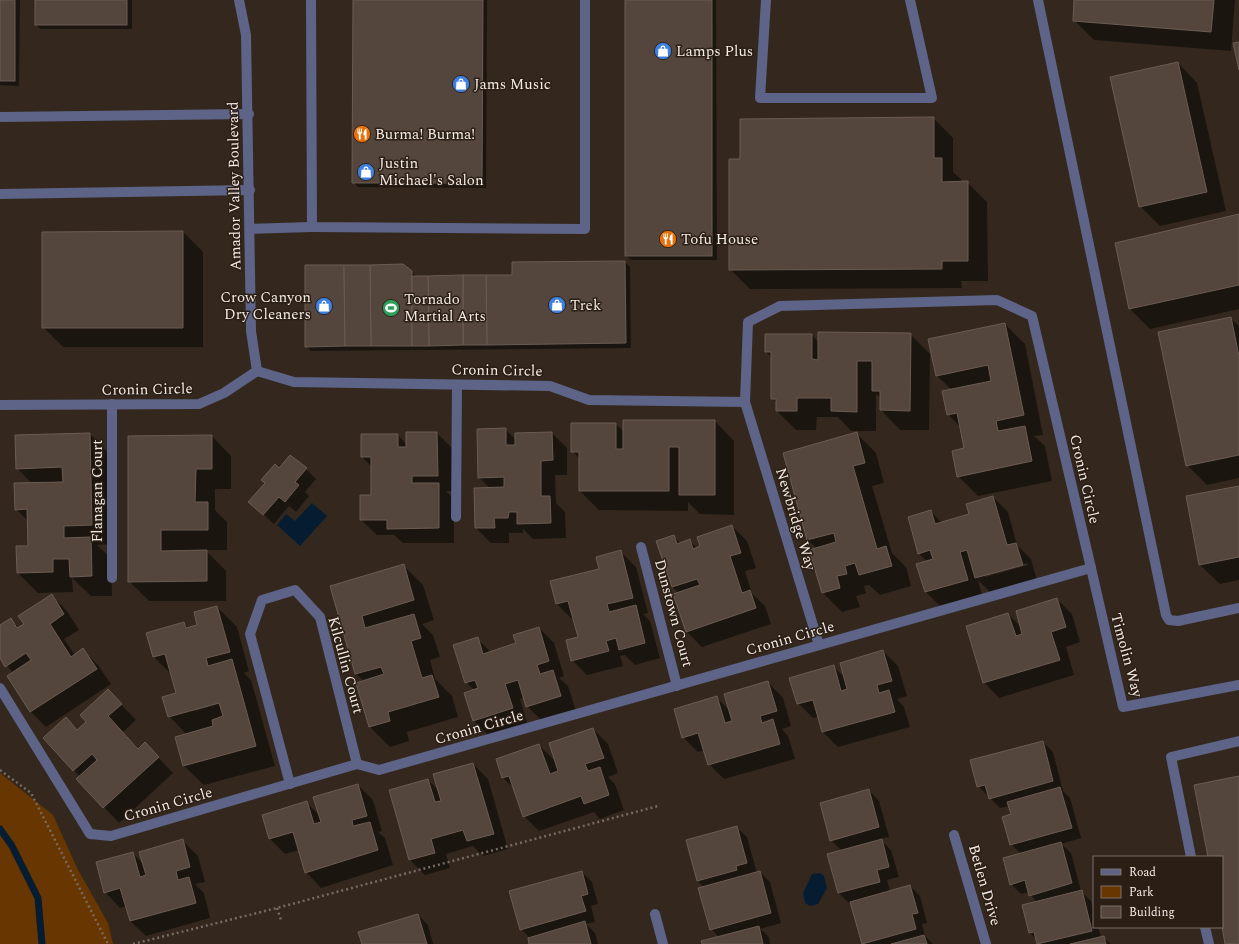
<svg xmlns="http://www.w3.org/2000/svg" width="1239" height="944" viewBox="0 0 1239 944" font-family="Spectral,serif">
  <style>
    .green { fill: #683701 }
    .water { fill: #051c31 }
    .shadow { fill: #0007; fill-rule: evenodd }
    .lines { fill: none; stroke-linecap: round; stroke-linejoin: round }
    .stream { stroke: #051c31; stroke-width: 7 }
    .building { fill: #54463c; stroke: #6b5c52 }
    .path { stroke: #766b62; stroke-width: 2.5; stroke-dasharray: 2 3; stroke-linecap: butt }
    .service { stroke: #5d6487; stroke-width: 10 }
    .minor { stroke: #5d6487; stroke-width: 10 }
    .labels { text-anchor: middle; stroke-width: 3; stroke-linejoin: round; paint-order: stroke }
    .poi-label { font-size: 15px; fill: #f4ebe5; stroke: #2a1e15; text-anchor: start }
    .street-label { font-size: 15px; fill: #f4ebe5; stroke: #2a1e15 }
  </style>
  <rect width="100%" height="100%" fill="#34281e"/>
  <path class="green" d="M0,773l53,42 25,55 30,53 5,21h-113z"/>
  <g class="water">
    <path d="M312,503l15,13 -27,30 -23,-21 9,-11 9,7z"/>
    <path d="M820,873l4,3 3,12 -9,16 -8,2 -5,-3 -2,-10 9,-19z"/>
  </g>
  <g class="shadow">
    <path d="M0,0h20l-1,86 -19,-1z"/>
    <path d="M36,0h96v29h-91l-5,-4z"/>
    <path d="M354,0h133l-1,188 -128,-1 -5,-5z"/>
    <path d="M626,0h90l1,260h-86l-5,-4z"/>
    <path d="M1076,0h159l-4,51 -137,-11 -20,-20z"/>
    <path d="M1178,63l19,20 29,128 -66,15 -20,-20z"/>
    <path d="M933,118l20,20v34l8,7v4l6,-1 20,20 1,79h-27l1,7 -212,1 -20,-20 11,-109z"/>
    <path d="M1239,215v94l-89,20 -20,-20 -14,-65z"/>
    <path d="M183,232l20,20v95h-140l-20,-20z"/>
    <path d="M625,262l5,5 1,81 -320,3 -5,-5 105,-75 6,6 96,-1v-13z"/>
    <path d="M1230,318l9,8v152l-32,7 -20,-20z"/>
    <path d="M1005,324l20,20 18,91 -9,1 11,10 7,35 -74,15 -20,-20 8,-27 -5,-21 -13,-14 4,-24 -16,-15z"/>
    <path d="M910,334l20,20 -1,76h-29l-19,-20v-12l-5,-4v37h-25l-13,-14h-21l-1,13h-20l-19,-19v-8l-5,-5v-40l-6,-6v-17h46l7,8z"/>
    <path d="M715,421l19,20v74l-34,-1 -12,-12v9l-89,-1 -19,-19v-32l-8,-8 44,-27 8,8z"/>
    <path d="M505,429l11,11 36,-7 15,15v27h-12l1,28 9,9 1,26 -33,1 -10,-10v4h-14v10h-18l-15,-15 14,-40 -11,-10z"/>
    <path d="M437,433l15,15v43h-6l8,8v44h-51l-9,-8h-17l-16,-15 11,-24v-29l-10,-10 36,-22 9,10z"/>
    <path d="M856,433l20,20 8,30 -12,3 20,67 14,14 5,19 -31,9 -11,-10 -5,1 2,7 -10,3 4,11 -18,5 -19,-19 -6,-44 -9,-9 -24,-86z"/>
    <path d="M90,434l19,20 3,90 -15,1 14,13 1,38h-21l-19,-18 1,14 -35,1 -20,-20 11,-26v-25l-13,-13 16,-25 -15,-16z"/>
    <path d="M212,436l19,20v33h-16v21l12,12v28h-22l21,21v30h-77l-20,-20z"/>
    <path d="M306,469l10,10 -11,13 4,4 -13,16 -7,-6 -15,18 -24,-22 29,-32z"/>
    <path d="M1239,487v93l-19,4 -20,-19z"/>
    <path d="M993,497l15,15 9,33 14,14 6,21 -46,13 -13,-13 4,15 -41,12 -15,-15 -8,-28 9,-2 -8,-9 12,-42 11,12 28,-8zM1027,563l1,2 -43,12v-2z"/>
    <path d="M732,526l15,15 9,27 -11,3 7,23 13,12 6,18 -69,23 -15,-15 -8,-39 -7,-6 1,-51 8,8 8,-4 8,8z"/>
    <path d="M621,552l15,15 12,46 -5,1 7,7 10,37 -25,7 -10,-10 -5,1 3,10 -36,9 -15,-15 7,-22 -5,-20 -2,1 -15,-15z"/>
    <path d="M404,566l19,19 11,35 -12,4 11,11 7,22 -10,3 5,19 17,17 6,21 -51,15 2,9 -19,6 -20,-20 -13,-44 7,-2 -8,-7 -25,-87z"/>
    <path d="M51,595l16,16 12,19 -15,9 11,16 8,-5 15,15 13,19 -65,43 -15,-15 -23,-36 5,-3 -13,-17v-29l11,-8 8,9z"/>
    <path d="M1057,599l15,15 8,28 -14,5 8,28 -75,23 -15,-16 24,-68 14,14z"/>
    <path d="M217,607l20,20 12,44 -5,2 7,7 24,86 -71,19 -20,-19 3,-31 -18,-19 8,-23 -4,-17 -19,-19 30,-34 5,5 10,-2zM224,700v2l-29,9v-3z"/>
    <path d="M539,628l15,15 10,33 -5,2 9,8 8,25 -33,11 -16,-16 -3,-9 -4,2 7,24 -38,13 -15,-15v-31l-8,-8 11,-43 14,13 26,-8z"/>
    <path d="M883,651l15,15 9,30 -10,3 7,8 6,20 -72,20 -15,-15 -5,-15 -5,1 -15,-15 35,-37 12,12z"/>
    <path d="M768,682l15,16 8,28 -9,3 6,7 7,23 -71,20 -15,-15 -4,-14 -7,2 -15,-15 34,-39 13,13z"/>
    <path d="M108,691l28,29 -13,12 16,17 6,-5 28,29 -54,50 -41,-44 2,-2 -35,-39 21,-20 12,13 9,-9z"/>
    <path d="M593,729l15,15 10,29 -10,4 7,7 9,26 -24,9 -6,-7 -55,19 -15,-15 -9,-27 -12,-11 36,-33 17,17z"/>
    <path d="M1043,742l10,10 10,39 7,7 11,40 -20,6 10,9 10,38 10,10 3,10v16h4l3,10h2l8,7h-73l-1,-4 -7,-7 7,-30 -8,-11 -8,2 -10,-10 10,-30 -10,-10 1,-29 -2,-9 -10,2 -22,-22z"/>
    <path d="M473,764l15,15 20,70 -25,7 -10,-10 -27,8 4,14 -25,7 -15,-15 -20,-69 38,-11 11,11z"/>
    <path d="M358,785l15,15 9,31 -4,1 7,6 8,27 -72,23 -15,-16 -7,-22 -14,4 -15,-15 -7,-23 44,-13 13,13z"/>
    <path d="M869,790l10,11 10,36 -9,2 11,11 8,27 -12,3 3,11 20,-5 10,10 7,27 -5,1 3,12 8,8h-70l-12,-42 -2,1 -10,-10 -11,-38 14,-4 -11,-11z"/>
    <path d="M736,827l11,10 10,36 3,-1 10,10 11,41 -21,6 9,8 1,7h-67l16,-7 -8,-8 -7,-42 -6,-6 -11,-40z"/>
    <path d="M183,841l15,15 7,26 -10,2 9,9 6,25 -64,18 -16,-15 -4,-15 -6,2 -15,-16 28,-39 10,11z"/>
    <path d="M582,872l10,10 6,22 -7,2 4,16 -9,2 9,9 3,11h-68v-6l-9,-9z"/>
    <path d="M418,915l10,10 5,19h-70z"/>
  </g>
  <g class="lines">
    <path class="stream" d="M0,829l12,17 26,52 4,46"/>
  </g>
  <g class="building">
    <rect x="0" y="0" width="15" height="81"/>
    <rect x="35" y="0" width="92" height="25"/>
    <path d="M353,0h130l-1,183h-130z"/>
    <rect x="625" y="0" width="87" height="256"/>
    <path d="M1074,0h140l-3,32 -138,-11z"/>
    <path d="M1239,42v28l-6,-27z"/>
    <path d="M1178,62l29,130 -68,15 -29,-130z"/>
    <path d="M934,117v41h8v24l26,-1v80h-26v8l-213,1v-111h11v-40z"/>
    <path d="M1239,214v71l-110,24 -14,-66z"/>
    <path d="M183,231v97h-141v-96z"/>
    <path d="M625,261l1,82 -139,2 -1,-70h26v-13z"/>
    <path d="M403,264l9,7v75h-41l-1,-81z"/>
    <path d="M305,265h39l1,81 -40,1z"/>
    <path d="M344,265h26l1,81h-26z"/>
    <path d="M463,275h23l1,70h-24z"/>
    <path d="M463,275v70l-34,1 -1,-70z"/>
    <path d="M412,276h16l1,70h-17z"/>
    <path d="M1231,317l8,39v99l-53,11 -28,-134z"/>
    <path d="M1005,323l19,92 -28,6 2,10 27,-5 7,35 -75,16 -5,-26 12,-3 -7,-35 -10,2 -5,-24 49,-10 -3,-16 -52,11 -8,-37z"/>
    <path d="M818,332l93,1 -1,78 -30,-1v-19h-8v-30h-15v51l-26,-1v-13h-34v13h-21v-12h-5v-47h-6v-18h47v25l6,1z"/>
    <path d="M623,420h92v75h-36v-48h-10v44h-90v-39h-8v-29h45v26h7z"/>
    <path d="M506,428v17h9v-12l37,-1 1,28 -12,1v35h9l1,27 -34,1v-12h-8l-1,6h-14l1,10h-20l-1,-40 30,-1v-10l-26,1 -1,-49z"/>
    <path d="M406,432h31l1,44h-26v7h27v45l-52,1v-9h-27v-25h11v-38h-10v-23h37v13h8z"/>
    <path d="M857,432l8,31 -12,3 24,83 9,-3 6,20 -33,9 -4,-12 -10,3 2,8 -10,2 3,12 -18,5 -13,-43 27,-8 -2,-9 -27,7 -24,-87z"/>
    <path d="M90,433l2,92 -28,1v12l27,-1 1,39 -22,1 -1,-18h-16v13l-36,1 -1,-27h12l-1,-37 -12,1 -1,-27 49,-1 -1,-15 -46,2 -1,-34z"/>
    <path d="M212,435v34h-16l-1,33h13v28h-47v21l46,-1v31l-79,1v-146z"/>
    <path d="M290,455l17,13 -12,14 4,3 -14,17 -6,-5 -16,18 -15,-13 17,-19 -4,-3 14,-16 4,4z"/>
    <path d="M1239,486v71l-40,8 -13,-69z"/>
    <path d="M993,496l14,49 9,-2 7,22 -48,13 -8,-28 -7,2 8,28 -43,12 -9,-28 17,-5 -3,-9 -12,4 -10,-37 23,-7 4,14 34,-10 -3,-10z"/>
    <path d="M732,525l9,28 -11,3 12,37 8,-3 6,18 -70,24 -13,-38 27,-9 -3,-6 -25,8 -16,-46 18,-6 3,9 13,-5 3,10 7,-3 -3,-9z"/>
    <path d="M621,550l12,48 -26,6 2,8 27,-7 9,38 -26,7 -3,-12 -10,3 3,10 -38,10 -5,-21 12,-3 -10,-36 -12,3 -6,-23 49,-12 -3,-12z"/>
    <path d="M404,564l10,36 -52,16 3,12 49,-14 7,24 -10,3 11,37 10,-3 7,22 -51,15 2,9 -21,6 -13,-44 28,-9 -3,-7 -26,7 -25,-88z"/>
    <path d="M52,594l12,20 -14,10 21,33 12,-9 14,21 -67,43 -23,-36 24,-16 -5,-7 -21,14 -5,-9v-33l11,-7 6,10 7,-4 -6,-8z"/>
    <path d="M1057,598l9,29 -15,5 9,28 -77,23 -17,-57 42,-13 8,23 6,-2 -6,-23z"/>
    <path d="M217,606l13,46 -24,6 2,8 24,-7 24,87 -73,20 -8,-29 38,-11 -1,-6 11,-4 -4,-13 -51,14 -6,-20 14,-4 -11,-39 -12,3 -7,-24 38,-11 2,6 11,-3 -3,-13z"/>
    <path d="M539,627l10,34 -12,4 3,9 13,-4 8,26 -35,11 -8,-27 -13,4 8,24 -40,13 -9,-28 14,-5 -3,-8 -10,3 -12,-38 25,-8 5,17 33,-11 -3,-8z"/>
    <path d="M883,650l9,31 -15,4 2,8 10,-3 6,22 -73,20 -9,-32 -16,4 -8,-26 45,-13 7,26 6,-2 -7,-26z"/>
    <path d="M768,681l9,30 -17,5 2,7 11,-4 7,25 -72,21 -10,-32 -16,5 -8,-29 43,-13 8,27 7,-2 -8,-27z"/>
    <path d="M108,689l14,15 -14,12 30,33 7,-7 14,15 -56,51 -27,-29 21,-19 -5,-6 -19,17 -30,-33 23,-21 11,13 9,-8 -6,-7z"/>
    <path d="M593,728l11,30 -19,6 3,7 12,-4 9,28 -25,9 -3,-8 -58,21 -14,-41 -7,2 -6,-19 43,-15 11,30 8,-3 -9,-28z"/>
    <path d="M1043,741l10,40 -64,18 -4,-14 -8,2 -7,-27z"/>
    <path d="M473,763l21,71 -27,7 -4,-11 -32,9 4,14 -26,7 -20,-70 39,-11 7,23 6,-1 -8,-27z"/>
    <path d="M1239,776v168h-14l-3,-17v-70h-14l-14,-72z"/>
    <path d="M358,784l9,32 -15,4 1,6 17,-4 8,28 -73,23 -12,-41 -24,7 -7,-24 45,-14 7,23 7,-2 -8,-25z"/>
    <path d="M1060,787l12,41 -62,17 -8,-28 9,-3 -4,-12z"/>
    <path d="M869,789l10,38 -49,14 -10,-38z"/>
    <path d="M737,826l10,37 -11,3 1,4 -40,11 -11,-41z"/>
    <path d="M183,839l7,28 -14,4 2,9 11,-3 7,26 -66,18 -10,-33 -16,5 -8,-31 37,-10 7,25 6,-2 -7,-23z"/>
    <path d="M882,839l7,28 -12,3 3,12 -42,11 -11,-39z"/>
    <path d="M1061,842l11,41 -43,13 -4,-16 -15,5 -7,-27z"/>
    <path d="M582,871l6,23 -7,2 5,15 -66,19 -11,-39z"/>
    <path d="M760,871l11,42 -61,17 -12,-42z"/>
    <path d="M910,885l8,28 -6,1 4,15 -54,15 -12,-42z"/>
    <path d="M1082,890l10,41 -55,13 -3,-12 -5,1 -7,-28z"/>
    <path d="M418,914l9,30h-65l-4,-12z"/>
    <path d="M585,921l6,23h-62l-1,-6z"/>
    <path d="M759,926l4,18h-61l-1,-3z"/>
    <path d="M924,935l3,9h-36z"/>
    <path d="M1104,936l2,8h-36z"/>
  </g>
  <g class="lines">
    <g class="path">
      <path d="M0,770l31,23 77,151"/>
      <path d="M277,908l4,12"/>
      <path d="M133,944l144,-36 381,-102"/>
    </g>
    <g class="service">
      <path d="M311,0l1,227 273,2v-229"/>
      <path d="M766,0l-6,98h172l-22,-98"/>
      <path d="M1038,0l128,615 3,5 9,1 61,-13"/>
      <path d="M0,117l249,-3"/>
      <path d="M0,194l250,-4"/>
      <path d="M250,229l62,-2"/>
      <path d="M1191,857l-20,-100 68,-16"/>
      <path d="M1205,927l4,17"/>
    </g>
    <g class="minor">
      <path d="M239,0l7,35 5,296 6,40"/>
      <path d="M745,402l74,243"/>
      <path d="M0,405l199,-1 25,-11 33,-22"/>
      <path d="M456,517l1,-132"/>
      <path d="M641,547l36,139"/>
      <path d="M1091,568l32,139 116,-22"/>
      <path d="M112,578v-174"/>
      <path d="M0,688l90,146 21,2 246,-72 22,6 712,-202 -59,-252 -35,-16 -217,6 -32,16 -3,80 -156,-2 -39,-14 -256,-4 -37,-11"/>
      <path d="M290,784l-40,-150 12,-34 33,-10 25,27 37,147"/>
      <path d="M954,835l32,109"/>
      <path d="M655,914l8,30"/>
    </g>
  </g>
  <defs>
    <symbol id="shop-disc" viewBox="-11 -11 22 22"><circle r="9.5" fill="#3f7fe0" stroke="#2a1e15"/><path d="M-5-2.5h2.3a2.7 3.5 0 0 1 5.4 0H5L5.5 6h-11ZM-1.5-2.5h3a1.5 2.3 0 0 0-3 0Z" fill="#fff"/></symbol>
    <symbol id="restaurant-disc" viewBox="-11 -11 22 22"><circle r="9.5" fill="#e8710a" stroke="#2a1e15"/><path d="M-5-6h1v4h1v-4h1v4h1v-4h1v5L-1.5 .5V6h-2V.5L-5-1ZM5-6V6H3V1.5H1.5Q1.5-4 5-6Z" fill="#fff"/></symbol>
    <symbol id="stadium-disc" viewBox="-11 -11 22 22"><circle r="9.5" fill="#2e9e5b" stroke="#2a1e15"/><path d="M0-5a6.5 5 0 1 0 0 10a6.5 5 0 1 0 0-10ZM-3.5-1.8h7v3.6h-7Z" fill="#fff"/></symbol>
  </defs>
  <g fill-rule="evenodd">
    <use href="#shop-disc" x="653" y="41" width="20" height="20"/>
    <use href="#shop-disc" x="451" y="74" width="20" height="20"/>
    <use href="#restaurant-disc" x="352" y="124" width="20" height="20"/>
    <use href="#shop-disc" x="356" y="162" width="20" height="20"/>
    <use href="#restaurant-disc" x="658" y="229" width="20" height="20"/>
    <use href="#shop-disc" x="547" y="295" width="20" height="20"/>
    <use href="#shop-disc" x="314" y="296" width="20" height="20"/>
    <use href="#stadium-disc" x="381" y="298" width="20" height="20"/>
  </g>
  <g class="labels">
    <g class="poi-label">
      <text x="676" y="56">Lamps Plus</text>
      <text x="474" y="89">Jams Music</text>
      <text x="375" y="139">Burma! Burma!</text>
      <text x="379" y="168">Justin<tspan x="379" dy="17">Michael's Salon</tspan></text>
      <text x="681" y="244">Tofu House</text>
      <text x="311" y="302" text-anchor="end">Crow Canyon<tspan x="311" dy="17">Dry Cleaners</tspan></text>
      <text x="404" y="304">Tornado<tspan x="404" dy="17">Martial Arts</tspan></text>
      <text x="570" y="310">Trek</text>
    </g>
    <g class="street-label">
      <text transform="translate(234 186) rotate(-91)" y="5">Amador Valley Boulevard</text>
      <text transform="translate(497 370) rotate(1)" y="5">Cronin Circle</text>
      <text transform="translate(147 389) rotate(-1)" y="5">Cronin Circle</text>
      <text transform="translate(1085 479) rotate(77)" y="5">Cronin Circle</text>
      <text transform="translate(97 491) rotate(-90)" y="5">Flanagan Court</text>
      <text transform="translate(796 519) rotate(73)" y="5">Newbridge Way</text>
      <text transform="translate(674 613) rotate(75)" y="5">Dunstown Court</text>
      <text transform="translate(790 638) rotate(-16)" y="5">Cronin Circle</text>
      <text transform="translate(1127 655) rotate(75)" y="5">Timolin Way</text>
      <text transform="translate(346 665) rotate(75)" y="5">Kilcullin Court</text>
      <text transform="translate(479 727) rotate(-16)" y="5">Cronin Circle</text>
      <text transform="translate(168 804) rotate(-16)" y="5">Cronin Circle</text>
      <text transform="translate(985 885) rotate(74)" y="5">Betlen Drive</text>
    </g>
  </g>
  <rect x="1093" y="856" width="130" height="72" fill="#2a1e15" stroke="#7b7068"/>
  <rect x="1101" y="869" width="20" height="6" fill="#5d6487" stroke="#7b7068"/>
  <text x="1129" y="876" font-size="12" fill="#f4ebe5">Road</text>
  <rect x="1101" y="886" width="20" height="12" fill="#683701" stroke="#7b7068"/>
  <text x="1129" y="896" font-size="12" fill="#f4ebe5">Park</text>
  <rect x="1101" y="906" width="20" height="12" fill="#54463c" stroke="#7b7068"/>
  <text x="1129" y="916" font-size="12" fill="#f4ebe5">Building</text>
</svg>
